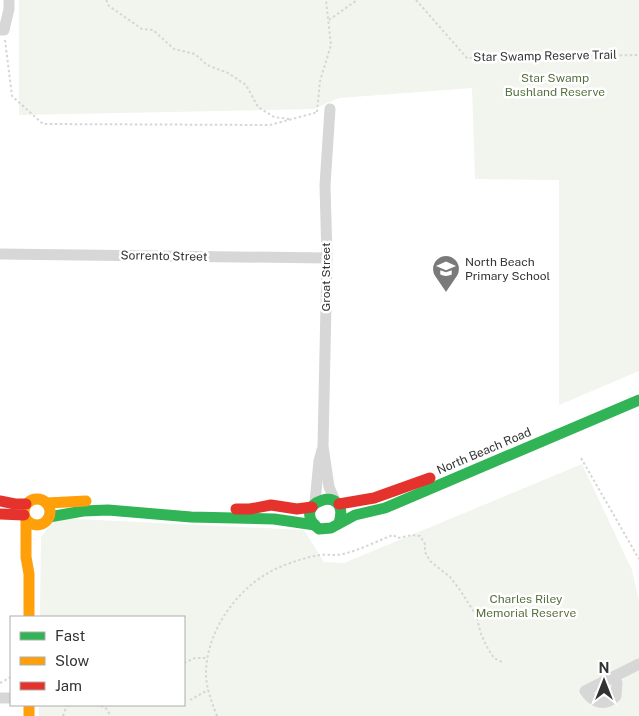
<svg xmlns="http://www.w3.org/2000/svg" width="639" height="716" viewBox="0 0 639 716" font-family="'Public Sans',sans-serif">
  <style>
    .green { fill: #f1f5ed }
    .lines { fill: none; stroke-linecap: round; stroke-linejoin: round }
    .path { stroke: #d6d6d6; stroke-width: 2; stroke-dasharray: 2.5 2.5; stroke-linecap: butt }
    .street { stroke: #d7d7d7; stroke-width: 11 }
    .fast { stroke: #30b455; stroke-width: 11 }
    .slow { stroke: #ff9f0a; stroke-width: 11 }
    .jam { stroke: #e5322d; stroke-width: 11 }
    .labels { text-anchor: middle; stroke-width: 5; stroke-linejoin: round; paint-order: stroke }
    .street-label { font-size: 12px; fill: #333; stroke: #fff }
    .park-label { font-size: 12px; fill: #56703f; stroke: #fff }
    .poi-label { font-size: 12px; fill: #333; stroke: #fff; text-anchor: start }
  </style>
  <rect width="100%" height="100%" fill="#fff"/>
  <g class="green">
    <path d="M19,0h620v371l-80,34v-225l-84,-1 -3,-91 -133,10 -25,11 -295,6z"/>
    <path d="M582,464l50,106 7,31v115h-600v-11h145v-88h-144l1,-80 15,-19 248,12 20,32 20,1z"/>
  </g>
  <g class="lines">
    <g class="path">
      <path d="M106,0l3,6 33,23 11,1 21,19 21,5 12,11 21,8 18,12 12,22 16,10 15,2"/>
      <path d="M416,0l51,58 172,-3"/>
      <path d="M329,20l28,-20"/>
      <path d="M5,40l7,56 31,28 227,1 48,-13"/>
      <path d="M317,112l3,-31 11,-36 -5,-45"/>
      <path d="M581,458l58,101"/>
      <path d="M184,663l11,-5h12"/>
      <path d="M0,683l11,-6"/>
      <path d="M190,700l18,-10"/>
      <path d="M96,705l9,2 6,9"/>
      <path d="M63,716l4,-11"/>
      <path d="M217,716c-5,-13 -10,-26 -11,-40 -1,-45 33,-92 74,-109 12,-5 27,-10 40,-12 8,-1 16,1 23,-1 17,-4 34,-13 50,-19l5,3 14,-3 8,1 5,8v8l5,9 20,16 10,13 16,25 5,19 7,15 6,9 10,5"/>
    </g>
    <g class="street">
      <path d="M0,30h4l5,-21v-9"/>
      <path d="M330,109l-5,76 2,73 -4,188 6,41 6,14"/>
      <path d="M0,254l327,4"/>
      <path d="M315,502l4,-41 3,-11"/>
      <path d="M613,677l4,6 -1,13c-11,11 -23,7 -31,-5l54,-27"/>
      <path d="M0,698h11"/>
    </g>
    <g class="fast">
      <path d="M49,517l34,-6 25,-1 83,7 83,2 41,6"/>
      <path d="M339,523c13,-42 -53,-20 -20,6l12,-1 24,-13 30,-7 254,-108"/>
    </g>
    <g class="slow">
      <circle cx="37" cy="512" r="13"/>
      <path d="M47,503l39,-2"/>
      <path d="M26,519v38l3,17v43"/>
      <path d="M29,705v11"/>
    </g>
    <g class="jam">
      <path d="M0,501l15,3h11"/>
      <path d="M339,504l35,-6 56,-20"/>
      <path d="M236,509h14l21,-4 26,4 15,-2"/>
      <path d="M0,514l24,1"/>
    </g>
  </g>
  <defs>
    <symbol id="school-pin" viewBox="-11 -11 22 30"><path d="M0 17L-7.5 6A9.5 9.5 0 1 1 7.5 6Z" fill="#7a7a7a" stroke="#fff"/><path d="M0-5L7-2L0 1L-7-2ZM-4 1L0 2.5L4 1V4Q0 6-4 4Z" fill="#fff"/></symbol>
  </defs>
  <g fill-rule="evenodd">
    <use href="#school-pin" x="430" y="253" width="32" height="43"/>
  </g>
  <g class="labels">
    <g class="street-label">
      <text transform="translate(545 56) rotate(-1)" y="4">Star Swamp Reserve Trail</text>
      <text transform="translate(164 256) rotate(1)" y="4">Sorrento Street</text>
      <text transform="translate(326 277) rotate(-90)" y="4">Groat Street</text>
      <text transform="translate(484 451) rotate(-23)" y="4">North Beach Road</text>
    </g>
    <g class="park-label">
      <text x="555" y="82">Star Swamp<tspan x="555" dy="14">Bushland Reserve</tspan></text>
      <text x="526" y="603">Charles Riley<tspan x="526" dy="14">Memorial Reserve</tspan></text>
    </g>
    <g class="poi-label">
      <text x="465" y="266">North Beach<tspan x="465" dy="14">Primary School</tspan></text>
    </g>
  </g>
  <rect x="10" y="616" width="175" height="90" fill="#ffffff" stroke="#adadad"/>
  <rect x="20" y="632" width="25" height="8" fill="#30b455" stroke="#adadad"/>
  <text x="55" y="641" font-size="15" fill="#333333">Fast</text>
  <rect x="20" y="657" width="25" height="8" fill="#ff9f0a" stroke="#adadad"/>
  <text x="55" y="666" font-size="15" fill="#333333">Slow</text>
  <rect x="20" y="682" width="25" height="8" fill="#e5322d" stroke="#adadad"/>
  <text x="55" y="691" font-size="15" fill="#333333">Jam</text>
  <g transform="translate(604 681)" stroke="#ffffff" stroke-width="4" paint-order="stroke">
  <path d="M0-4L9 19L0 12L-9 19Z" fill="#333333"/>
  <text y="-8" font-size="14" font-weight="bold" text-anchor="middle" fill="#333333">N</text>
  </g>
</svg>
